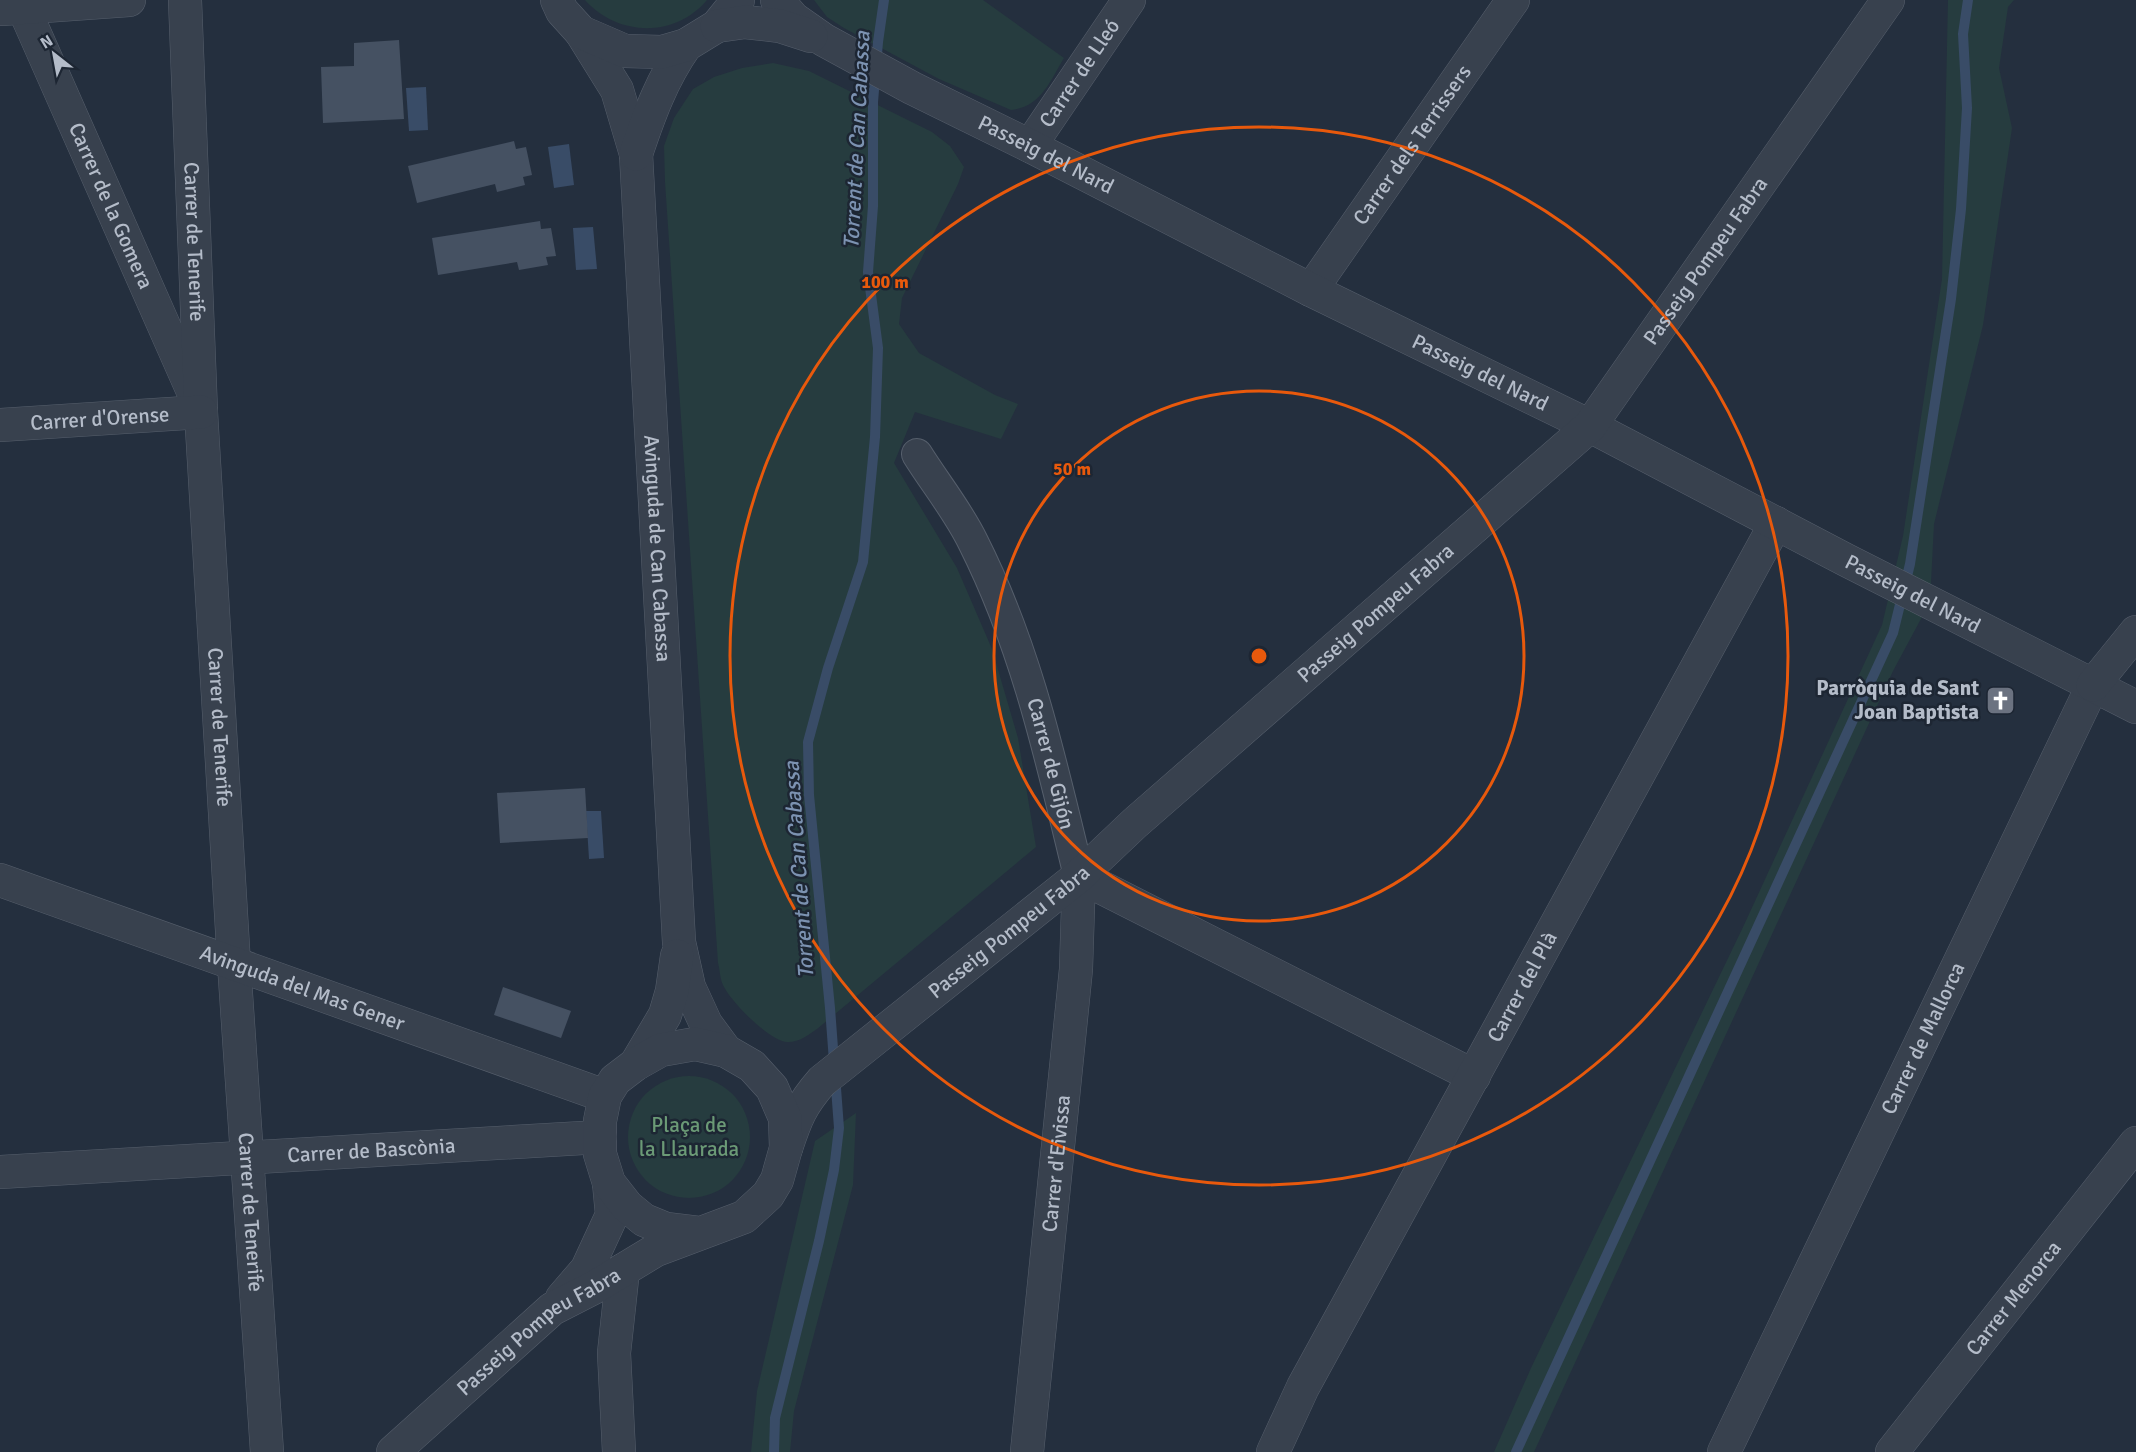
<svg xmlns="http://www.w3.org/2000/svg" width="2136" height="1452" viewBox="0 0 2136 1452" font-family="Signika,sans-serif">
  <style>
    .green { fill: #263c3f }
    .water { fill: #394c67 }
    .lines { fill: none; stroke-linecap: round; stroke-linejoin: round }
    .stream { stroke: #394c67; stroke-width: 10 }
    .building { fill: #455162 }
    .pedestrian-casing { stroke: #565f6c; stroke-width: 32 }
    .minor-casing { stroke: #565f6c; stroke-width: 34 }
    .tertiary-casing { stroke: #565f6c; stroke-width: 34 }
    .pedestrian { stroke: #38414e; stroke-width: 30 }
    .minor { stroke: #38414e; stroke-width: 33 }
    .tertiary { stroke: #38414e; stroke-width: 33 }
    .ring { fill: none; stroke: #e8590c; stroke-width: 3 }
    .labels { text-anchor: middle; stroke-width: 5; stroke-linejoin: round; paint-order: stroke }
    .street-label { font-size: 21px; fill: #b4bcc9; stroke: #1d2633 }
    .poi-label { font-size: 21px; font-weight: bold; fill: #b4bcc9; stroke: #1d2633; text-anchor: end }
    .park-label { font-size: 21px; fill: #6b9a76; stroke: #1d2633 }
    .water-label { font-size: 22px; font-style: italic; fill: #7c92b1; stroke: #1d2633 }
    .centre { fill: #e8590c; stroke: #1d2633; stroke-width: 3 }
    .ring-label { font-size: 18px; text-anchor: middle; font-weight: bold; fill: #e8590c; stroke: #1d2633; stroke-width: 5; stroke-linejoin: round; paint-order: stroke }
  </style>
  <rect width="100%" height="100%" fill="#242f3e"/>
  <g class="green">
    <path d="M585,0h122c-32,38 -89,37 -122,0z"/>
    <path d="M814,0h169l81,58c-14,23 -23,49 -53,52l-72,-31 -95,-51 -17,-11z"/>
    <path d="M1948,0h66l-6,7 -9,61 13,60 -29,197 -49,199 -4,78 -37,69 -359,781h-40l37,-84 213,-443 138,-300 21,-89 39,-257z"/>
    <path d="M773,63l36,8 123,61 18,14 14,21 -6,17 -56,114 -3,26 20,29 76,42 23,9 -17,35 -86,-27 -21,51 63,105 35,81 26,89 18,109 -219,182c-9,6 -17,13 -29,13 -17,1 -58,-41 -65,-57 -3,-6 -3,-15 -5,-22l-53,-781 -1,-36 10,-28 19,-29 21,-12 28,-9z"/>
    <circle cx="689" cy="1137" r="61"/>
    <path d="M856,1113l-3,72 -59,226 -4,41h-39l6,-61 58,-250z"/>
  </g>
  <g class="water">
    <path d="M426,87l2,43 -19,1 -3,-43z"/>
    <path d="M569,144l5,41 -20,3 -6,-41z"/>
    <path d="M593,227l4,42 -21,1 -3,-42z"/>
    <path d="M586,811h15l3,47 -15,1z"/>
  </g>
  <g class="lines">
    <g class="stream">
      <path d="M774,1452l1,-34 44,-177 15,-71 5,-42 -9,-120 -21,-213 -1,-53 20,-74 35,-106 12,-125 3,-89 -10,-76 5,-66v-104l5,-60 6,-42"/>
      <path d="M1516,1452l377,-819 17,-69 41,-265 10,-90 6,-101 -4,-74 5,-34"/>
    </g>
  </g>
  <g class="building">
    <path d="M399,40l5,79 -81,4 -2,-56 33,-1v-23z"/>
    <path d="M514,141l2,8 10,-2 6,28 -9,2 2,8 -28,7 -2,-8 -78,19 -9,-37z"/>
    <path d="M540,221l1,8 10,-1 5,28 -10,1 2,8 -29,5 -2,-8 -79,13 -6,-37z"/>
    <path d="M585,788l3,50 -88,5 -3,-50z"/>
    <path d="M503,987l68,24 -10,27 -67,-23z"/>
  </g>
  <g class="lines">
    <defs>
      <g id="pedestrian">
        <path id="s1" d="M917,454c18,29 41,57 56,88 54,107 78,219 106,334"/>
      </g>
      <g id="minor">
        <path id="s2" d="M20,0l175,396"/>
        <path id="s3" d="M185,0l16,412 33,552 33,488"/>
        <path d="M2,9l127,-9"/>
        <path id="s4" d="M581,32l36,58 19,64 43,788 10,45 17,37 20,27"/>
        <path id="s5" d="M1030,146l99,-146"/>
        <path d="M636,154c13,-39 26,-75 50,-109"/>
        <path id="s6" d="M1311,290l202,-290"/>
        <path id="s7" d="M0,425l201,-13"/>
        <path d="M636,1064l29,-49 7,-24 5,-35"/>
        <path id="s8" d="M0,1172l600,-35"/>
        <path d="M619,1452l-5,-99 9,-83"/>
        <path id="s9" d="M1027,1452l49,-483 3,-93 395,200"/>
        <path id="s10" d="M1273,1452l30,-65 473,-864"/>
        <path id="s11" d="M1724,1452l369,-767"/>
        <path id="s12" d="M1892,1452l244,-309"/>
      </g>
      <g id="tertiary">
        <path d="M557,0l5,11 19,21 44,19 37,1 24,-7 31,-19 21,-26"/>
        <path id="s13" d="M777,0l17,19 30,21 88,48 118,58 281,144 279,136 256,134 290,147"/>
        <path d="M717,26l28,-4 35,4 31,10"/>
        <path d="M2093,685l43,-53"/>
        <path id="s14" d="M0,880l605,216"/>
        <path id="s15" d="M786,1148c10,-30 15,-43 36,-67l257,-205 56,-53 455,-397 298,-426"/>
        <path d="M562,1298l25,-29 25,-54 -3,-32"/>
        <path id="s16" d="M393,1452l159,-143 43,-22 61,-37 88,-33 24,-22 9,-15 9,-32 -1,-30 -13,-30 -20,-22 -26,-15 -31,-7 -34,6 -25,14 -21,16 -10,16 -5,25v33l9,29 18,23 17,14 22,9 33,4"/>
      </g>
    </defs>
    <use href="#pedestrian" class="pedestrian-casing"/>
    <use href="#minor" class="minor-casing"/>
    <use href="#tertiary" class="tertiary-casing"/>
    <use href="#pedestrian" class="pedestrian"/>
    <use href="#minor" class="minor"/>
    <use href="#tertiary" class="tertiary"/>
  </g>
  <g class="ring">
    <circle cx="1259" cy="656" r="265"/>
    <circle cx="1259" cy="656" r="529"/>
  </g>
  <defs>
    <symbol id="church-square" viewBox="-11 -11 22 22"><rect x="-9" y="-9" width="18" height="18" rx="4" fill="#6b7280" stroke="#1d2633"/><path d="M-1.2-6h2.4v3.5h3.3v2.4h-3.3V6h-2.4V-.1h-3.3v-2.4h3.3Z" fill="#fff"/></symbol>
  </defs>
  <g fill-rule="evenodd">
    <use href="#church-square" x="1984" y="684" width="33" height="33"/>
  </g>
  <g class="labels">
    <g class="street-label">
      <text dy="7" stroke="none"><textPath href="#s5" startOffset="88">Carrer de Lleó</textPath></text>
      <text dy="7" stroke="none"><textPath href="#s6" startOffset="177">Carrer dels Terrissers</textPath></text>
      <text dy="7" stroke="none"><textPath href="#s13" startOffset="312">Passeig del Nard</textPath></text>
      <text dy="7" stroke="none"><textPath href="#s2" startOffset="225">Carrer de la Gomera</textPath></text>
      <text dy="7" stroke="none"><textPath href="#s3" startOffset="242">Carrer de Tenerife</textPath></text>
      <text dy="7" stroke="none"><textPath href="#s15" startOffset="1288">Passeig Pompeu Fabra</textPath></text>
      <text dy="7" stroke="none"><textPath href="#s13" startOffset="798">Passeig del Nard</textPath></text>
      <text dy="7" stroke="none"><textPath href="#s7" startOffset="100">Carrer d'Orense</textPath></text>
      <text dy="7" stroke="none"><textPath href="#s4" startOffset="530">Avinguda de Can Cabassa</textPath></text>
      <text dy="7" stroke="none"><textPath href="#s13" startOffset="1284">Passeig del Nard</textPath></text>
      <text dy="7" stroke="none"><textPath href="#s15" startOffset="802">Passeig Pompeu Fabra</textPath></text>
      <text dy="7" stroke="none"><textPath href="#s3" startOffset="728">Carrer de Tenerife</textPath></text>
      <text dy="7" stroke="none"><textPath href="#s1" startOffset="340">Carrer de Gijón</textPath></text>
      <text dy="7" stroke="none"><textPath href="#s15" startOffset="316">Passeig Pompeu Fabra</textPath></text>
      <text dy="7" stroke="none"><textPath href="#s10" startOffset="528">Carrer del Plà</textPath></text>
      <text dy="7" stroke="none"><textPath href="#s14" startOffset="321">Avinguda del Mas Gener</textPath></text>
      <text dy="7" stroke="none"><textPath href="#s11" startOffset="459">Carrer de Mallorca</textPath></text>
      <text dy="7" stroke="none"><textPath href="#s8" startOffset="372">Carrer de Bascònia</textPath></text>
      <text dy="7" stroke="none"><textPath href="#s9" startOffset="290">Carrer d'Eivissa</textPath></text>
      <text dy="7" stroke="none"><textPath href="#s3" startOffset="1214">Carrer de Tenerife</textPath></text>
      <text dy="7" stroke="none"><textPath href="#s12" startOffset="196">Carrer Menorca</textPath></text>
      <text dy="7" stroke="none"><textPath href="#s16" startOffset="190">Passeig Pompeu Fabra</textPath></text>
    </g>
    <g class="poi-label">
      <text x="1979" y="695">Parròquia de Sant<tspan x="1979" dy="24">Joan Baptista</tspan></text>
    </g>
    <g class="park-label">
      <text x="689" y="1132">Plaça de<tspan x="689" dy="24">la Llaurada</tspan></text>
    </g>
    <g class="water-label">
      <text transform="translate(856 140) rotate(-87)" y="8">Torrent de Can Cabassa</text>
      <text transform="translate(798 870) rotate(-94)" y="8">Torrent de Can Cabassa</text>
    </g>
  </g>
  <circle cx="1259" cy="656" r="9" class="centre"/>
  <g class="ring-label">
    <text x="885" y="288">100 m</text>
    <text x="1072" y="475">50 m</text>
  </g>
  <g transform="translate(54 54) rotate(329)" stroke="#1d2633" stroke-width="4.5" paint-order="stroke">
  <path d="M0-4.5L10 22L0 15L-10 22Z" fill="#b4bcc9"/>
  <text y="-9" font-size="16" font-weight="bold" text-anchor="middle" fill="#b4bcc9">N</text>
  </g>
</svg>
